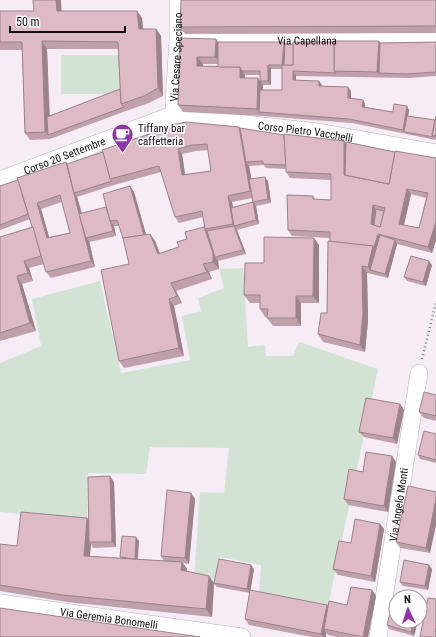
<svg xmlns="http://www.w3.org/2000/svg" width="436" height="637" viewBox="0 0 436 637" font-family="'Roboto Condensed',sans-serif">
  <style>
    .green { fill: #d2e3d4 }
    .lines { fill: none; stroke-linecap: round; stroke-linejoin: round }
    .minor-casing { stroke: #bab1bb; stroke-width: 18 }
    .path { stroke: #888188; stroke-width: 2.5; stroke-dasharray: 1 3; stroke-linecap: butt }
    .minor { stroke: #fff; stroke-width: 17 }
    .wall { fill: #bfa0ab; fill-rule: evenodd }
    .shaded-wall { fill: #9b828b }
    .building { fill: #debac7; stroke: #9b828b; fill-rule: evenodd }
    .labels { text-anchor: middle; stroke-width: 3.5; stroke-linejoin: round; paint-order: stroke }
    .street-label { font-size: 11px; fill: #110e11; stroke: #fefcfe }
    .poi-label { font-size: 11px; fill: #110e11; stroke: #fefcfe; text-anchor: start }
  </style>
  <rect width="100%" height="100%" fill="#f5ecf6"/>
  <g class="green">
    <path d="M61,55h58l1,39h-59z"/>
    <path d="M243,268l5,79 17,-2 1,11h27l6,-14 79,27 -50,237 -69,-13 2,-28 -41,-8 -1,21 -25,1 6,-87 24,1 5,-45 -79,-1 -4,27 -58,-1 -1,47 -87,-8v-149l41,-17 -9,-47 68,-18 21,92 69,-13 -8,-44 19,-5 -3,-13 26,-10 -5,-19z"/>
  </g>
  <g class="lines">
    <defs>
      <g id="minor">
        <path id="s1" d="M178,41l258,-1"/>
        <path id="s2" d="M175,114l7,3 136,15 118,21"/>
        <path id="s3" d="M175,114l-1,-14 4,-59v-41"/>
        <path id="s4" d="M0,180l175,-66"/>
        <path id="s5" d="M0,603l242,34"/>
        <path id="s6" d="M378,637l41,-264"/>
      </g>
    </defs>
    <use href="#minor" class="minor-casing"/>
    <path class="path" d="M422,359l14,-57"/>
    <use href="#minor" class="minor"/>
  </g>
  <g class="wall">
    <path d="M33,0h28v11h76l5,7 1,11h13l5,7 2,60 -14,7 -23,8 -76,28 -20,1 -5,-7 -3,-83h-22v-39h34zM47,49h71l2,40 -70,27z"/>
    <path d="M436,0v33l-251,1 -5,-7z"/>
    <path d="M180,38l38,4h66l1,2 95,-1 56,-1v34l-27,2 -113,-2v4l26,5v1l29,5v7l12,2 2,4v3l28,5 16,-2 -1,6 27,4 1,-4v24l-84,-17 -90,-7 -79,-4 -5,-7zM203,64h15v3h-15zM271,69h11v21h-19v-5l-3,-4 3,4h8zM245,75h15v6l-15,-3z"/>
    <path d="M239,127l1,1 44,7 62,7 49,10 41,6v82l-4,13 -35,-9 -9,34 -21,-5 1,48 -3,31 -42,-10 -5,-8 9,-21 3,-75 -38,-2 -4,-6 25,-34 2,3 16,1v-20l-41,-2 -4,-6v-3l-20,-1 -2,-3 -15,1 2,13 17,2 3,22 -15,3 3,18 -22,6 9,24 -28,7 1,8 -10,3 3,7 -36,12 6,12 -8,3 10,50 -60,12 -5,-7 10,-97 -6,-26 -4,-12h-5l2,10 -27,6v-1l6,26 -44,11 -5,-6 -2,-8 -15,4 4,13 -11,3 14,47 -36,10v-104l32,-10 -2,-8 -30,11v-44l66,-24 1,2zM208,150l3,21 -26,4 -3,-21 14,-3zM161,172l14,45 4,6 24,-6 2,12 -18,10 -8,8 -19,6 -5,-12 -5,-7h-4l-12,-42 -4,-6 -24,21 -24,6 -5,-16 37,-12zM411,194l15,4 -7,30 -15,-3zM252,198l1,4 -20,5 -1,-5zM62,202l8,31 -21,4 -8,-28z"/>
    <path d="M314,238l5,7v58h-18v23h-28l-6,-8v-1h-2l-5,-8v-6h-10l-6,-8 20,-32z"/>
    <path d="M432,265l-6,21 -19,-5 -3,-4z"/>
    <path d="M436,395v26l-12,-3 -5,-6z"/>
    <path d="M400,404l4,6 -7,34 -33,-7 -5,-5z"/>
    <path d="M436,434v29l-16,-4 -2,-4z"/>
    <path d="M392,456l4,6 -8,50 -40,-7 -4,-6 19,-27z"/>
    <path d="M114,482l2,65 -23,1 -2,-4 -1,12 30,2v-1l19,-16 -1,18 26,2 -3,-5 34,-57 -6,65 -6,-1 4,6v2l22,5 5,7 40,-14 -4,24 -33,-6 -3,-3 -2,33 -145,-15 -67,-11v-47l17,2 70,-28 2,3z"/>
    <path d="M436,492l-6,61 -30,-5 -4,-6z"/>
    <path d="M380,524l4,5 -9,53 -37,-7 -5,-6 18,-26z"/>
    <path d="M432,569l-4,21 -25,-4 -3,-4z"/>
    <path d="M372,590l4,6 -8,41h-30l-10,-2 -2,-2v4h-14l-63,-12 -4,-6 102,-14z"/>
    <path d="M418,621l-4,15 -25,-7 -2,-4z"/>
  </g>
  <g class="shaded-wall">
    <path d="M56,0h5l1,18 -5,-7z"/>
    <path d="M137,11l5,7 2,19 -5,-8z"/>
    <path d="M156,29l5,7 2,60 -5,-8z"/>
    <path d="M216,39l5,7v18l-6,-7z"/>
    <path d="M42,41l5,8 3,85 -2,1 -3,-3z"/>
    <path d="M379,41l4,6 -4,26 -2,-1z"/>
    <path d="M284,42l3,5 -2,20 -3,-2z"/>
    <path d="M197,57l6,7 -1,10 -5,-8z"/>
    <path d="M268,65l3,4v16l-3,-4z"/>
    <path d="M240,67l5,8v10l-5,-7z"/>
    <path d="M293,71l3,5v8l-3,-4z"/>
    <path d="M258,78l5,7 -1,27h-3l-2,-3z"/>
    <path d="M319,81l3,4v5l-3,-4z"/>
    <path d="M348,87l3,4v11l-3,-4z"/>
    <path d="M363,100l2,4v7l-3,-4z"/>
    <path d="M407,106l2,4 -3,22h-2l-1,-2z"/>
    <path d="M239,127l4,5 3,30 3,4 6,31 -5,-6z"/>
    <path d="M344,141l4,5v31l-4,-2z"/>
    <path d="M178,149l4,5 4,27 -4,-6z"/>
    <path d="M66,162l4,6 4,25 3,4 11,40 -2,1 3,3 6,26 -4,-6z"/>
    <path d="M265,177l3,4 3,22 -3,-4z"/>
    <path d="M130,186l4,6 14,50 -4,-6z"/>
    <path d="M407,189l4,5 -8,35 -4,-5z"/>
    <path d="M228,196l4,6 4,23 -2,1 -1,-2z"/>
    <path d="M253,202l3,4 3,18 -3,-4z"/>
    <path d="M37,203l4,6 10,35 -4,-6z"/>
    <path d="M373,205l4,6 -2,18 -4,-5z"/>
    <path d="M111,222l3,4 2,10 -3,-5z"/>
    <path d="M436,222v18l-4,13 -4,-6z"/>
    <path d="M234,226l3,4 9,24 -3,-4z"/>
    <path d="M204,227l5,8 6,22 3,4 1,8 -6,-7z"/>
    <path d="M150,234l5,7 8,21 -5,-8z"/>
    <path d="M378,234l4,5 -12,31 -2,-3 5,-21z"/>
    <path d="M314,238l5,7v58l-6,-7z"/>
    <path d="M395,240l2,4 -9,34 -3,-4z"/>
    <path d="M24,261l5,7 4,13 -5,-8z"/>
    <path d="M429,261l3,4 -6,21 -3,-4z"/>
    <path d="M203,264l6,8 3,7 -5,-7z"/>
    <path d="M362,266l5,7 1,48 -3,31 -5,-7z"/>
    <path d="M17,276l5,8 14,47 -6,-8z"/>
    <path d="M171,283l5,8 6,12 -5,-7z"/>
    <path d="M296,296l5,7v23l-5,-8z"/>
    <path d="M169,299l5,7 10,50 -5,-8z"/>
    <path d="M400,404l4,6 -7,34 -4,-6z"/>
    <path d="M392,456l4,6 -8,50 -4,-6z"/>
    <path d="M110,476l4,6 2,65 -4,-5z"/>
    <path d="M191,493l4,6 -6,65 -4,-6z"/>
    <path d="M436,499v26l-6,28 -4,-5z"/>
    <path d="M87,518l5,8 -3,16 2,2 -2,19 -5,-7z"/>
    <path d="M380,524l4,5 -9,53 -4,-6z"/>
    <path d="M136,537l3,4 -2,22 -2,-4z"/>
    <path d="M182,562l5,7 -1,8 -5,-7z"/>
    <path d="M251,565l3,4 -4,24 -3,-4z"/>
    <path d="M429,565l3,4 -4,21 -3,-4z"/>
    <path d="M209,576l5,7 -2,34 -6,-8z"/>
    <path d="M372,590l4,6 -8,41h-5z"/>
    <path d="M327,605l4,6 -7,18 2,4v4h-3l-2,-3z"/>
    <path d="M414,621h4l-4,15 -3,-4z"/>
  </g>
  <g class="building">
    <path d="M33,0h23l1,11h80l2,18h17l2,59 -14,8 -23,8 -3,-62 -76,-1 3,91 -20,1 -3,-91h-22v-31h34z"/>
    <path d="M181,0h255v26l-256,1z"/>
    <path d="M180,38l36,1 -1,18h-18v9l43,1v11h18l-1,31 -79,-4z"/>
    <path d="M334,41h45l-2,31 -43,-1z"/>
    <path d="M218,42h66l-2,23h-14v16h-8v-10h-18l-2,-4h-22z"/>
    <path d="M293,42h41v29l2,2 -43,-2v9l26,1v5l29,1v11l15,2 -1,7 31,5 1,-8 13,2 -4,24 -54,-11 -90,-7 1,-22h22v-25h11z"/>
    <path d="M436,42v30l-30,2 -27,-1 1,-30z"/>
    <path d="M285,44h8v21h-9z"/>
    <path d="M120,89l1,15 3,3 -76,28 -1,-18z"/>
    <path d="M407,116l28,4 -3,15 2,2 -30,-5z"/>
    <path d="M436,116v20l-4,-1z"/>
    <path d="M186,122l53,5 11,64 -22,5 5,28 -28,5 -3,-18 -27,6 -16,-51 -49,13 -8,-29 51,-17 23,-9zM207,144l4,27 -29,4 -4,-26 14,-4z"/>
    <path d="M240,128l44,7 2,30 -23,-1v-3l-17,1z"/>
    <path d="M284,134l60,7v34l45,9 6,-33 41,7v64l-8,25 -50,-13 -4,13 -1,-1 -43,-4v-10l-42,-2 -1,-35 26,1v3l18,1v-26l-45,-2zM407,189l21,4 -9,35 -20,-4zM373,205l12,3 -5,19 -9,-3z"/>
    <path d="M346,142l49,10 -6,32 -44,-9z"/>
    <path d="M103,152l7,27 2,2 -38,12 -7,-29z"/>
    <path d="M66,162l25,99 -45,11 -29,-94zM60,195l10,38 -23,5 -10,-35z"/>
    <path d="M265,177l3,22 -15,3 3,18 -22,6 -3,-18 22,-6 -4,-23z"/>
    <path d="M18,180l10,34 -28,11v-39z"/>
    <path d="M130,186l14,49 -21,3 -6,-18 -7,1 -7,-27z"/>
    <path d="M106,207l7,24 -27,7 -7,-24z"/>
    <path d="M376,209l8,2 -4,16 -6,-2z"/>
    <path d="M234,226l9,24 -28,7 -8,-26z"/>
    <path d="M33,227l8,29 -17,5 4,12 -11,3 13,47 -30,10v-96z"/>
    <path d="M204,227l9,26v9l-10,2 4,8 -36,11 6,13 -8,3 10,49 -60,13 -18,-91 28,-6 -6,-26 27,-4 8,20 21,-7 -2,-5 10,-3 -2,-7z"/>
    <path d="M380,235l15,5 -10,34 -15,-4z"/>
    <path d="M264,237l50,1 -1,58h-17v22h-29l1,-9h-8v-14h-16l1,-32h19z"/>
    <path d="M328,241l45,5 -5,21 -6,-1 1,48 -3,31 -42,-11 3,-21h6z"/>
    <path d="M411,256l18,5 -6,21 -19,-5z"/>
    <path d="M424,392l12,3v21l-17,-4z"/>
    <path d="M366,398l34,6 -7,34 -34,-6z"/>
    <path d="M424,431l12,3v26l-18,-5z"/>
    <path d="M366,452l26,4 -8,50 -40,-7 5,-30 14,3z"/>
    <path d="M110,476l2,66h-23l-1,-65z"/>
    <path d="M408,486l28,6v7l-10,49 -30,-6z"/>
    <path d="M167,490l24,3 -6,65 -24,-2z"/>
    <path d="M21,512l66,6 -3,38 98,6 -1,8 28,6 -3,33 -144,-14 -62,-10v-41l17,2z"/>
    <path d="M355,519l25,5 -9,52 -38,-7 6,-28 12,2z"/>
    <path d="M122,536l14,1 -1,22 -15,-2z"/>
    <path d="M219,559l32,6 -4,24 -33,-6z"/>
    <path d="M404,560l25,5 -4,21 -25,-4z"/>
    <path d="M351,587l21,3 -9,47 -39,-8 5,-28 18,4z"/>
    <path d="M250,590l77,15 -6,29 -76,-15z"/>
    <path d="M428,598l8,1v28l-1,5h1v5h-16z"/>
    <path d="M392,604l4,1v16h18l-3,11 -24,-7z"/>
    <path d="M0,608l200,29h-200z"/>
  </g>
  <defs>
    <symbol id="cafe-pin" viewBox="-11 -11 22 30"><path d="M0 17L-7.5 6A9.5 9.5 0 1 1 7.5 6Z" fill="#8f37a4" stroke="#fefcfe"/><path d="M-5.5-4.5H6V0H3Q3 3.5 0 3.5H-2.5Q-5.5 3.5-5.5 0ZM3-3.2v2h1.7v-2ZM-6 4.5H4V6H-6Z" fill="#fff"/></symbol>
  </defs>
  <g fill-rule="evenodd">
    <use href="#cafe-pin" x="110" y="122" width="25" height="34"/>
  </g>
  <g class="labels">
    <g class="street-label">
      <text dy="4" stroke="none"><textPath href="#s1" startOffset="129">Via Capellana</textPath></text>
      <text dy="4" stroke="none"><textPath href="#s3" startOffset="57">Via Cesare Speciano</textPath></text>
      <text dy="4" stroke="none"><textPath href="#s2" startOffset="132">Corso Pietro Vacchelli</textPath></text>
      <text dy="4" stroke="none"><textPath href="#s4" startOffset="69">Corso 20 Settembre</textPath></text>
      <text dy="4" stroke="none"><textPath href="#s6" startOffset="134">Via Angelo Monti</textPath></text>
      <text dy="4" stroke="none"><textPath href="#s5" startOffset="110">Via Geremia Bonomelli</textPath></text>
    </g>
    <g class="poi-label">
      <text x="138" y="132">Tiffany bar<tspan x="138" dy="13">caffetteria</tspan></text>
    </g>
  </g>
  <g transform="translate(408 609) rotate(357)"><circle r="19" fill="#fefcfe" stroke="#9f9d9f"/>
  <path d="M0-3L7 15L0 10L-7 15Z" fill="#8f37a4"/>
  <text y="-6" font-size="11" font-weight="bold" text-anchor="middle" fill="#110e11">N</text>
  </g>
  <path d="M10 26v6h115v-6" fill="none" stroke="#110e11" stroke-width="2"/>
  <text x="16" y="26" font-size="12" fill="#110e11" stroke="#fefcfe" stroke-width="3" paint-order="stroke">50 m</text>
</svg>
